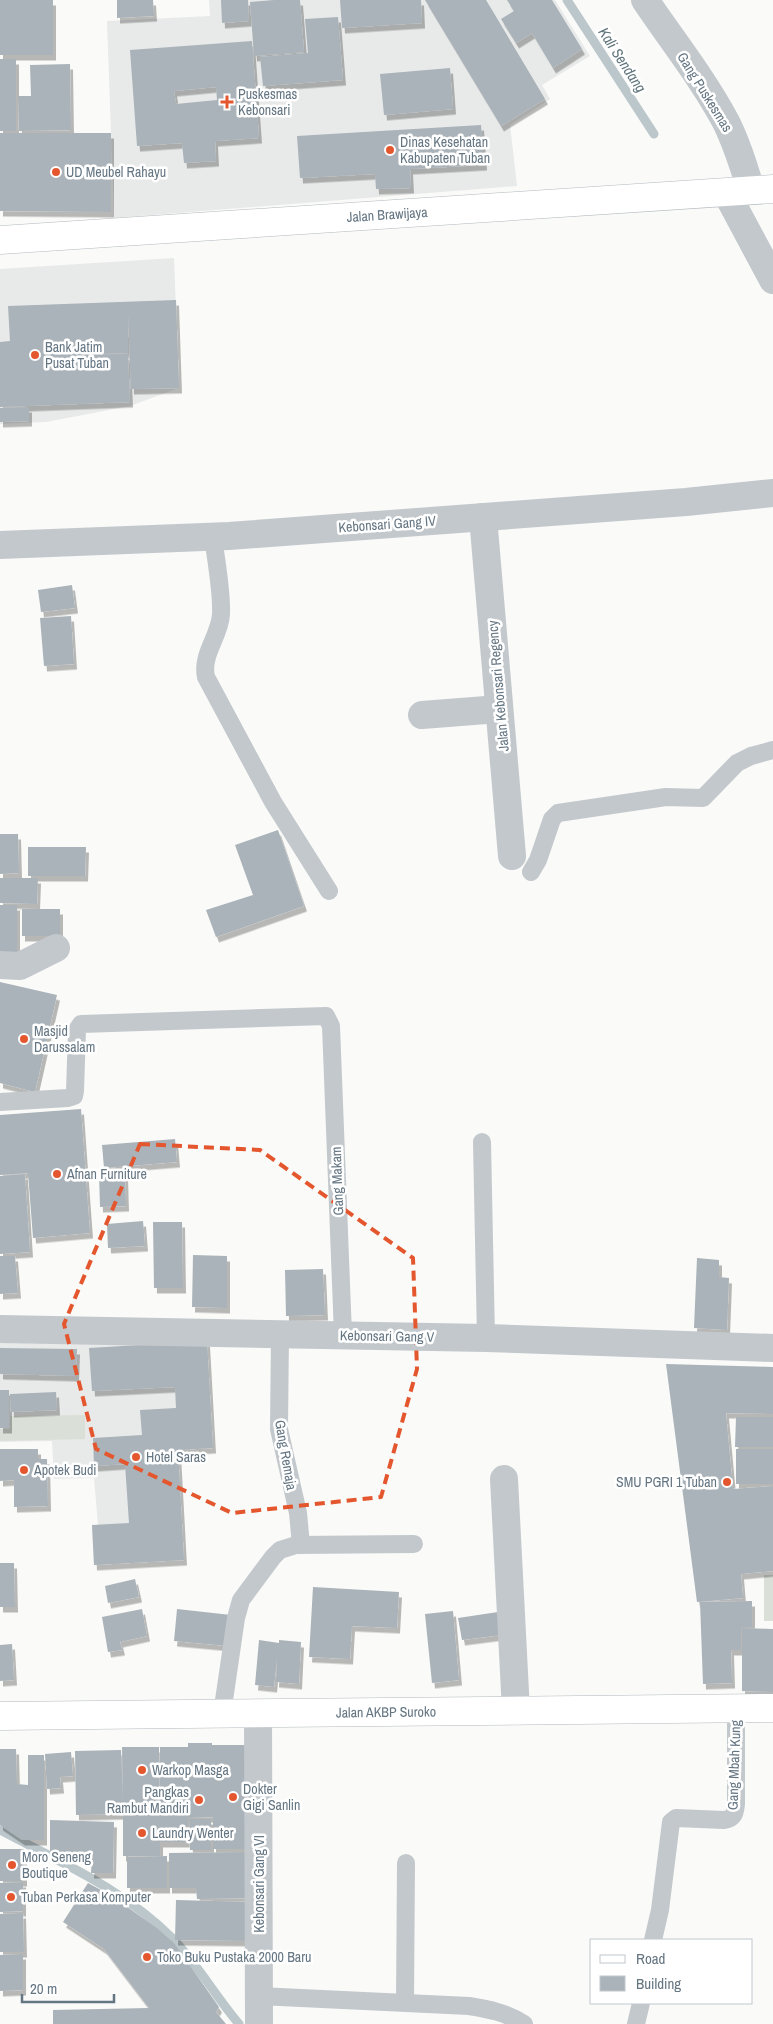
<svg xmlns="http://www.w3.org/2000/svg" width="773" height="2024" viewBox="0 0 773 2024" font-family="'Archivo Narrow',sans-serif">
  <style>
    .built { fill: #e8e9e9 }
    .green { fill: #dadfd7 }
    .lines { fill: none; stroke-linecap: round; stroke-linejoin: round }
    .stream { stroke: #bbc7cb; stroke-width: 9 }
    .building { fill: #aab3b9; fill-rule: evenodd; filter: url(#shadow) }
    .secondary-casing { stroke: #b3babf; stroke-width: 29 }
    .lane { stroke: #c3c8cc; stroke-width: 18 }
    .street { stroke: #c3c8cc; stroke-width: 28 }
    .secondary { stroke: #fff; stroke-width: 28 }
    .marked { fill: none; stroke: #e4572e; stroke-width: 4; stroke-dasharray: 10 6; stroke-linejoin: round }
    .poi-dot { fill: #e4572e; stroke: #fff; stroke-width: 2 }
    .labels { text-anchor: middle; stroke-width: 5; stroke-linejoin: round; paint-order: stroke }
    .street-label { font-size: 14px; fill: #657683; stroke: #fff }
    .poi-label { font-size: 14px; fill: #657683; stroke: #fff; text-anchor: start }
    .water-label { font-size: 15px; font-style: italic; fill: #60757c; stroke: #fff }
  </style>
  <defs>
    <filter id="shadow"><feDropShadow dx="3" dy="5.5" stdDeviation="0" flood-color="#0004"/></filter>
  </defs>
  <rect width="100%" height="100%" fill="#fafaf8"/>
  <g class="built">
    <path d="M209,0h346l35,56 -48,29 8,14 -40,26 7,61 -403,32 -7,-197 103,-5z"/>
    <path d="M174,258l5,130 -49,18 -84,16 -46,2v-155z"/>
    <path d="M207,1341l6,107 -35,2 6,110 -90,5 -2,-40h6l-4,-47 -40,1 -2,-38 -52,1v-99z"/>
  </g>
  <g class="green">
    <path d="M85,1415v24l-85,2v-12h10v-13z"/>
    <rect x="764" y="1575" width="9" height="46"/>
  </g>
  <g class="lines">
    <g class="stream">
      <path d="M567,0l87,134"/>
      <path d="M0,1830c60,32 125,60 173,109 25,26 43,58 66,85"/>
    </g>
  </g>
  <g class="building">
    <rect x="0" y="0" width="53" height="55"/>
    <path d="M117,0h36l1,16 -37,2z"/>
    <path d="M221,0h27l1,21 -27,2z"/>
    <path d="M274,0h26l4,52 -50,4 -4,-54z"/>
    <path d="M340,0h81l1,23 -80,5z"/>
    <path d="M425,0h61l59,99 -44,27z"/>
    <path d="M507,0h45l30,49 -29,19 -21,-35 -16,10 -15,-24 13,-8z"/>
    <path d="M338,17l5,63 -80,6 -3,-29 48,-4 -3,-34z"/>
    <path d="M252,41l7,97 -44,3 1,20 -32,2 -2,-20 -45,3 -7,-96zM216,87l1,13 -41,4 -2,-13z"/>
    <rect x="0" y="59" width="16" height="72"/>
    <path d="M70,64l1,66 -52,1 -1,-35h13l-1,-31z"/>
    <path d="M450,68l3,41 -69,6 -4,-41z"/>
    <path d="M481,125l3,40 -74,4 1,19 -35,1 -1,-15 -75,4 -3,-42z"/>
    <path d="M0,133h111v79l-111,-1z"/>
    <path d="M176,300l3,88 -48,1 -3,-76v40l-59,2 59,-1 2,48 -130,5v-65l10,-1 -2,-35z"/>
    <path d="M29,407v14l-29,1v-14z"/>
    <path d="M72,585l3,23 -34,4 -3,-22z"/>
    <path d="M71,616l3,48 -30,2 -4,-48z"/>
    <path d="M278,830l26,76 -88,31 -10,-27 47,-15 -18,-50z"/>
    <path d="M0,834h18l1,39 -19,1z"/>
    <path d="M28,847h58l-1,29h-57z"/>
    <path d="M0,878h38l-1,26 -37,-1z"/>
    <rect x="0" y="905" width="17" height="51"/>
    <rect x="22" y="909" width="38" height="27"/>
    <path d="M0,982l57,13 -22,97 -35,-9z"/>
    <path d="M81,1109l9,124 -57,5 -5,-65 -28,2v-60z"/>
    <path d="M175,1139l2,23 -73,6 -2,-23z"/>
    <path d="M125,1172l1,34 -26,1 -1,-34z"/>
    <path d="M25,1174l5,78 -30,2v-78z"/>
    <path d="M143,1221l2,25 -37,2 -1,-24z"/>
    <path d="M153,1222h29l1,66h-29z"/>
    <path d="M193,1255l34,1v52l-35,-1z"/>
    <path d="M0,1256h15l3,37 -18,1z"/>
    <path d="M697,1258l22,2v17l10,1 -2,52 -33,-2z"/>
    <path d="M323,1269l2,46 -39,1 -1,-46z"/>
    <path d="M207,1341l6,107 -35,2 6,110 -90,5 -2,-40 37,-2 -4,-59 -31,2 -1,-28 49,-3 -2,-25 36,-2 -1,-21 -83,4 -3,-43z"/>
    <path d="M0,1348l77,1 -1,27 -76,-2z"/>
    <path d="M666,1364l107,3v47l-47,-1 7,76 40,-3v85l-32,3 2,24 -46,4z"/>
    <rect x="0" y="1390" width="9" height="38"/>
    <path d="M56,1392l1,18 -46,2 -1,-18z"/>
    <path d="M736,1417h37v30h-38z"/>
    <path d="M0,1449h38v10h9l1,47 -34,1v-27l-14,1z"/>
    <rect x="736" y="1449" width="37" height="35"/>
    <path d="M0,1563h14l1,44h-15z"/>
    <path d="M135,1579l4,18 -31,6 -3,-17z"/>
    <path d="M313,1587l86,5 -2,36 -45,-2 -2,33 -41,-2z"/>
    <path d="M752,1601v26h-11v23h-10l1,33 -29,1 -3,-82z"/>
    <path d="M142,1609l5,27 -27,6 2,8 -14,2 -6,-35z"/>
    <path d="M177,1609l54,6 -3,31 -54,-5z"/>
    <path d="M453,1611l6,69 -27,3 -7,-69z"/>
    <path d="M498,1612l3,23 -39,5 -4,-22z"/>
    <path d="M742,1628l31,1v63l-31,-1z"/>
    <path d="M259,1640l20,3v-3l22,2 -2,42 -23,-2 1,-24 -3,29 -19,-2z"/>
    <path d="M12,1644l2,36 -14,1v-36z"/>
    <path d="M188,1743h24v2h40l1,104h-40v-32l-25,1v24h-28v14h-37v-42l-47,1 -1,-64 46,-1 2,51 -1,-54h37l1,72v-72h28z"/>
    <path d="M0,1749h16l1,35 11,1v-30h16v85h-22l-22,-15z"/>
    <path d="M71,1752l2,24 -13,1 1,11 -14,1 -2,-35z"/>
    <path d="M189,1819h22v31h-21z"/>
    <path d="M50,1820l64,2 -1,51h-22l1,-16 -42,-1z"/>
    <rect x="0" y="1849" width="24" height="32"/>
    <path d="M252,1852v46l-55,1 -1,-11h-27v-35z"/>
    <path d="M167,1856v32h-40v-31z"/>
    <path d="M23,1882v29l-23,1v-29z"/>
    <path d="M88,1883l24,13 46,33 16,14 45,64 -3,5 10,12h-173v-14l96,-2 -45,-59 -41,-27z"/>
    <path d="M176,1900l76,2 -1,39 -76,-1z"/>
    <path d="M23,1913l1,39h-24v-38z"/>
    <path d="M23,1954v36l-23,1v-36z"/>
  </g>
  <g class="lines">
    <defs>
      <g id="secondary">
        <path id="s1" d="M0,240l773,-51"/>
        <path id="s2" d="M0,1716l773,-8"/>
      </g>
    </defs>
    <use href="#secondary" class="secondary-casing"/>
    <g class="lane">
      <path d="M213,537c3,23 9,54 8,77 -1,22 -20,40 -15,63l67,125 56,89"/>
      <path d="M531,872l7,-12 14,-41 6,-6 108,-16 37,1 34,-35 14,-7 22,-6"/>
      <path d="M0,1102l68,-4 6,-2 1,-5 2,-61 4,-6 245,-8 5,10 12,309"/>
      <path d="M482,1142l4,196"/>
      <path d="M280,1334l-1,95 19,84 3,32"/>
      <path d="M222,1714l14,-96 5,-18 32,-43 7,-7 16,-5 118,-1"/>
      <path d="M653,1940l7,-30 11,-88 5,-4 48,2c10,-1 11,-7 12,-16v-95"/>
      <path d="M259,1996l210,10c20,3 38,7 55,18"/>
      <path d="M405,2002l1,-139"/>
      <path d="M636,2024l5,-21"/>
    </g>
    <g class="street">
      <path d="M645,0c27,40 58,79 81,122 11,22 18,45 25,68"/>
      <path d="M726,192l47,88"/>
      <path d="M483,517l29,339"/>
      <path d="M0,545l229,-9 457,-34 87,-9"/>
      <path d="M422,715l77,-6"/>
      <path d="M0,965l20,1 36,-18"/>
      <path d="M0,1329l486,9 287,10"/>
      <path d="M504,1479l12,232"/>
      <path d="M258,1714l1,310"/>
    </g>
    <use href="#secondary" class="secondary"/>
  </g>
  <path class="marked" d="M140,1144l120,6 153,108 4,111 -36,128 -149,16 -136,-64 -32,-125z"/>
  <g class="poi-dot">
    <path d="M224.5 94.5h5v5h5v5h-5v5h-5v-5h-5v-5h5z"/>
    <circle cx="390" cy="150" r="5"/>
    <circle cx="56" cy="172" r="5"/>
    <circle cx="35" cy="355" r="5"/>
    <circle cx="24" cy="1039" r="5"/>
    <circle cx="57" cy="1174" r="5"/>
    <circle cx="136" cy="1457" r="5"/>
    <circle cx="24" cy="1470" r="5"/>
    <circle cx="727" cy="1482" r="5"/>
    <circle cx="142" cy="1770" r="5"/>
    <circle cx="233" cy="1797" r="5"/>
    <circle cx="199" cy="1800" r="5"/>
    <circle cx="142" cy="1833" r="5"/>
    <circle cx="12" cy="1865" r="5"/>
    <circle cx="11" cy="1897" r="5"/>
    <circle cx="147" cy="1957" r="5"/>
  </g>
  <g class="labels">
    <g class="street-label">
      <text transform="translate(705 92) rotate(58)" y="5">Gang Puskesmas</text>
      <text dy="5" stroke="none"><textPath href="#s1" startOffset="388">Jalan Brawijaya</textPath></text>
      <text transform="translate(387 524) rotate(-4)" y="5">Kebonsari Gang IV</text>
      <text transform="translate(498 686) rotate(-95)" y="5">Jalan Kebonsari Regency</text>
      <text transform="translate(337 1181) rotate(-92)" y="5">Gang Makam</text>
      <text transform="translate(387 1336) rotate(1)" y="5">Kebonsari Gang V</text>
      <text transform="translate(286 1455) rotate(80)" y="5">Gang Remaja</text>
      <text dy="5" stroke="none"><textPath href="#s2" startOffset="386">Jalan AKBP Suroko</textPath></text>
      <text transform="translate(734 1765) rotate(-88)" y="5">Gang Mbah Kung</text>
      <text transform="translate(259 1884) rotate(-90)" y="5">Kebonsari Gang VI</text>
    </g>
    <g class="poi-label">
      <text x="238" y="99">Puskesmas<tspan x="238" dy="16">Kebonsari</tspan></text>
      <text x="400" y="147">Dinas Kesehatan<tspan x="400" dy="16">Kabupaten Tuban</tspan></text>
      <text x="66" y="177">UD Meubel Rahayu</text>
      <text x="45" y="352">Bank Jatim<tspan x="45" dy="16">Pusat Tuban</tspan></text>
      <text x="34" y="1036">Masjid<tspan x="34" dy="16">Darussalam</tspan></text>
      <text x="67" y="1179">Afnan Furniture</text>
      <text x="146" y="1462">Hotel Saras</text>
      <text x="34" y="1475">Apotek Budi</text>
      <text x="717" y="1487" text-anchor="end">SMU PGRI 1 Tuban</text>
      <text x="152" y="1775">Warkop Masga</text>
      <text x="243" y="1794">Dokter<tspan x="243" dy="16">Gigi Sanlin</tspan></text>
      <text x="189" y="1797" text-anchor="end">Pangkas<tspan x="189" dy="16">Rambut Mandiri</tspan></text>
      <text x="152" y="1838">Laundry Wenter</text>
      <text x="22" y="1862">Moro Seneng<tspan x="22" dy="16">Boutique</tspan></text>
      <text x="21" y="1902">Tuban Perkasa Komputer</text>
      <text x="157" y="1962">Toko Buku Pustaka 2000 Baru</text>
    </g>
    <g class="water-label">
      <text transform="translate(622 60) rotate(57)" y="5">Kali Sendang</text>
    </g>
  </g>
  <rect x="590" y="1939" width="162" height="65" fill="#ffffff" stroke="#c1c8cd"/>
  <rect x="600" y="1955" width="25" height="8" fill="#ffffff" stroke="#c1c8cd"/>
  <text x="636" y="1964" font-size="15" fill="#657683">Road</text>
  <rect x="600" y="1976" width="25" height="15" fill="#aab3b9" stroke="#c1c8cd"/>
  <text x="636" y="1989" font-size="15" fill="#657683">Building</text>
  <path d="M22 1994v8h92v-8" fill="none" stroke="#657683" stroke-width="2.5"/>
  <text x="30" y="1994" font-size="15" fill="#657683" stroke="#ffffff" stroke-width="4" paint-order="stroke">20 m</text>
</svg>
